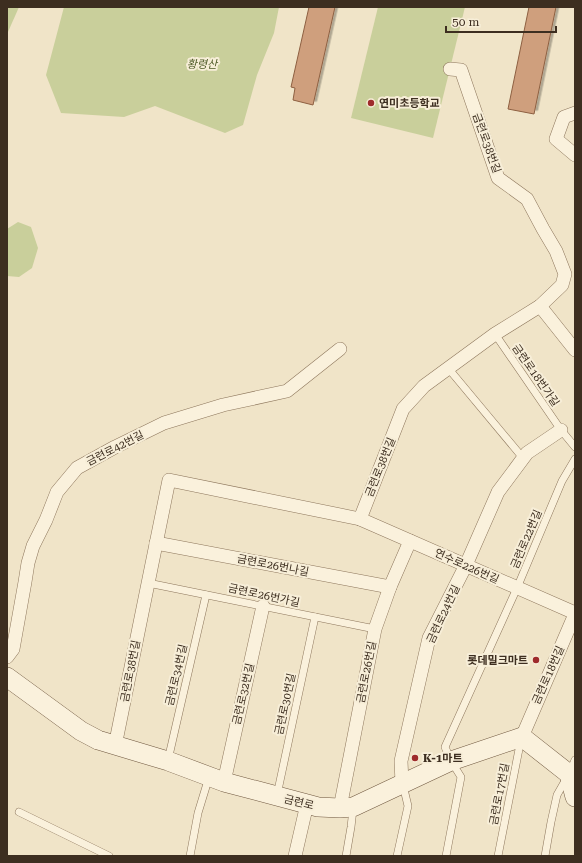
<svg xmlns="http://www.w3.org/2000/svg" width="582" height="863" viewBox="0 0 582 863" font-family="'Roboto Serif','Noto Sans KR',serif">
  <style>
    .green { fill: #c9cf9b }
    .building { fill: #cf9f7d; stroke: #8d5f41; filter: url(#shadow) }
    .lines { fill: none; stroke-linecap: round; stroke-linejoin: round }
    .lane-casing { stroke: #8d765c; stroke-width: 8 }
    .street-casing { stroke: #8d765c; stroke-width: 14 }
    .secondary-casing { stroke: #6f573f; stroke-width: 20 }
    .lane { stroke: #faf1dc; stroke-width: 7 }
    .street { stroke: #faf1dc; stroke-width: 13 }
    .secondary { stroke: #faf1dc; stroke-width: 19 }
    .poi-dot { fill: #9e2a2b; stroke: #f7eed8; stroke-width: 1.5 }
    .labels { text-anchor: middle; stroke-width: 4; stroke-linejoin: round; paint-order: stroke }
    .park-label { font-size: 11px; font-style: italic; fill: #4d5a26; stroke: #f7eed8 }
    .poi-label { font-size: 11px; font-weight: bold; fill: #3d2e20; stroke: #f7eed8; text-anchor: start }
    .street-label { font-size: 11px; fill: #3d2e20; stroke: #f7eed8 }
  </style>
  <defs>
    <filter id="shadow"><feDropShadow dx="3.5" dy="-3.5" stdDeviation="0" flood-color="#0004"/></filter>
  </defs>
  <rect width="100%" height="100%" fill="#f0e4c8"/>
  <g class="green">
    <path d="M7,7h12l-11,25 -1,1z"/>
    <path d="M64,7h215l-5,26 -17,42 -14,50 -18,8 -70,-27 -31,11 -63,-4 -15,-38z"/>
    <path d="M378,7h87l-32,131 -82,-20z"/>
    <path d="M18,222l13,5 7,21 -6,20 -13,9 -12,-1v-47z"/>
  </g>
  <g class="building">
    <path d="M309,7h26l-22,98 -20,-5 2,-12 -4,-1z"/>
    <path d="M529,7h27l-22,107 -26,-5z"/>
  </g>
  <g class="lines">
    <defs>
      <g id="lane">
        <path d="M495,334l66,96 14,17"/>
        <path d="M448,368l75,90"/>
        <path d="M148,583l227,46"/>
        <path d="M168,760l38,-165"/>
        <path d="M277,795l38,-178"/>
        <path d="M19,812l90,44"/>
        <path d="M190,856l8,-43 11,-36"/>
        <path d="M346,856l5,-29 2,-18"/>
        <path d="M397,856l11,-50 -5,-21"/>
        <path d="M446,856l15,-79 -10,-16 -6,-14 72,-159 45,-107 13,-22"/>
        <path d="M498,856l23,-117"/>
        <path d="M545,856l6,-34 6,-27 12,-21 6,-14"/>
      </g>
      <g id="street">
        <path d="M575,113l-11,4 -8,22 19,16"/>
        <path d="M540,306l35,44"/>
        <path d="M360,519l215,94"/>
        <path d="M156,543l234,44"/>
        <path d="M7,657l6,-8 12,-67 3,-19 5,-17 13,-26 11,-28 20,-24 38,-21 49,-24 59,-18 64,-14 53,-42"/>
        <path d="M522,737l53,-123"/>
        <path d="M115,746l54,-266 191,39 43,-110 21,-23 71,-52 45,-28 22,-21 3,-11 -9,-23 -13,-22 -16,-30 -29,-21 -37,-108 -11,-1"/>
        <path d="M224,782l39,-176"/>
        <path d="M402,783l-1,-22 28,-123 37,-73 32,-73 29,-39 34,-23"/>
        <path d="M340,808l35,-179 15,-42 20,-46"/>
        <path d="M295,856l12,-52"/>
      </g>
      <path id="secondary" d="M7,677l74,54 17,9 70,21 56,21 83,22 11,3 22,1 13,-1 98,-46 71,-24 47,37 6,23"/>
    </defs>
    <use href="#lane" class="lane-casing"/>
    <use href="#street" class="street-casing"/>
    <use href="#secondary" class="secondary-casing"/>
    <use href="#lane" class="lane"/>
    <use href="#street" class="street"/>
    <use href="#secondary" class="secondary"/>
  </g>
  <g class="poi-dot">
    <circle cx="371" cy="103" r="4"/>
    <circle cx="536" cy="660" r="4"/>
    <circle cx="415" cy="758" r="4"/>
  </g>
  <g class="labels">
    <g class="park-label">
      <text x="202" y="68">황령산</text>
    </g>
    <g class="poi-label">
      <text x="379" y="107">연미초등학교</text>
      <text x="528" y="664" text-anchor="end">롯데밀크마트</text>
      <text x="423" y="762">K-1마트</text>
    </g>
    <g class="street-label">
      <text transform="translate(487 143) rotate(70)" y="4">금련로38번길</text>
      <text transform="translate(536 375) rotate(55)" y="4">금련로18번가길</text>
      <text transform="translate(115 448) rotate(-27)" y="4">금련로42번길</text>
      <text transform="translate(380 467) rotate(-68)" y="4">금련로38번길</text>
      <text transform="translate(526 539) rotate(-67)" y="4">금련로22번길</text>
      <text transform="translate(273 565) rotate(11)" y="4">금련로26번나길</text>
      <text transform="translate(467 566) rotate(24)" y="4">연수로226번길</text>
      <text transform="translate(264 595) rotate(12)" y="4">금련로26번가길</text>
      <text transform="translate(443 614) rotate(-65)" y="4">금련로24번길</text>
      <text transform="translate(130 671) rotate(-79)" y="4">금련로38번길</text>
      <text transform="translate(366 672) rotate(-79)" y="4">금련로26번길</text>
      <text transform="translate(176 675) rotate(-77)" y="4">금련로34번길</text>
      <text transform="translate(548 675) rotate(-66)" y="4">금련로18번길</text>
      <text transform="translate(243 694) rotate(-77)" y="4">금련로32번길</text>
      <text transform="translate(285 704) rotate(-78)" y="4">금련로30번길</text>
      <text transform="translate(499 794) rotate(-79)" y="4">금련로17번길</text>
      <text transform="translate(299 802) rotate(14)" y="4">금련로</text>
    </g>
  </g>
  <rect width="582" height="863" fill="none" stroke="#3d2e20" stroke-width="16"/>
  <path d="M446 26v6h110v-6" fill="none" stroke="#3d2e20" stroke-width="2"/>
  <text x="452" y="26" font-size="12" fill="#3d2e20" stroke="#f7eed8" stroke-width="3" paint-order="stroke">50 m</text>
</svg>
